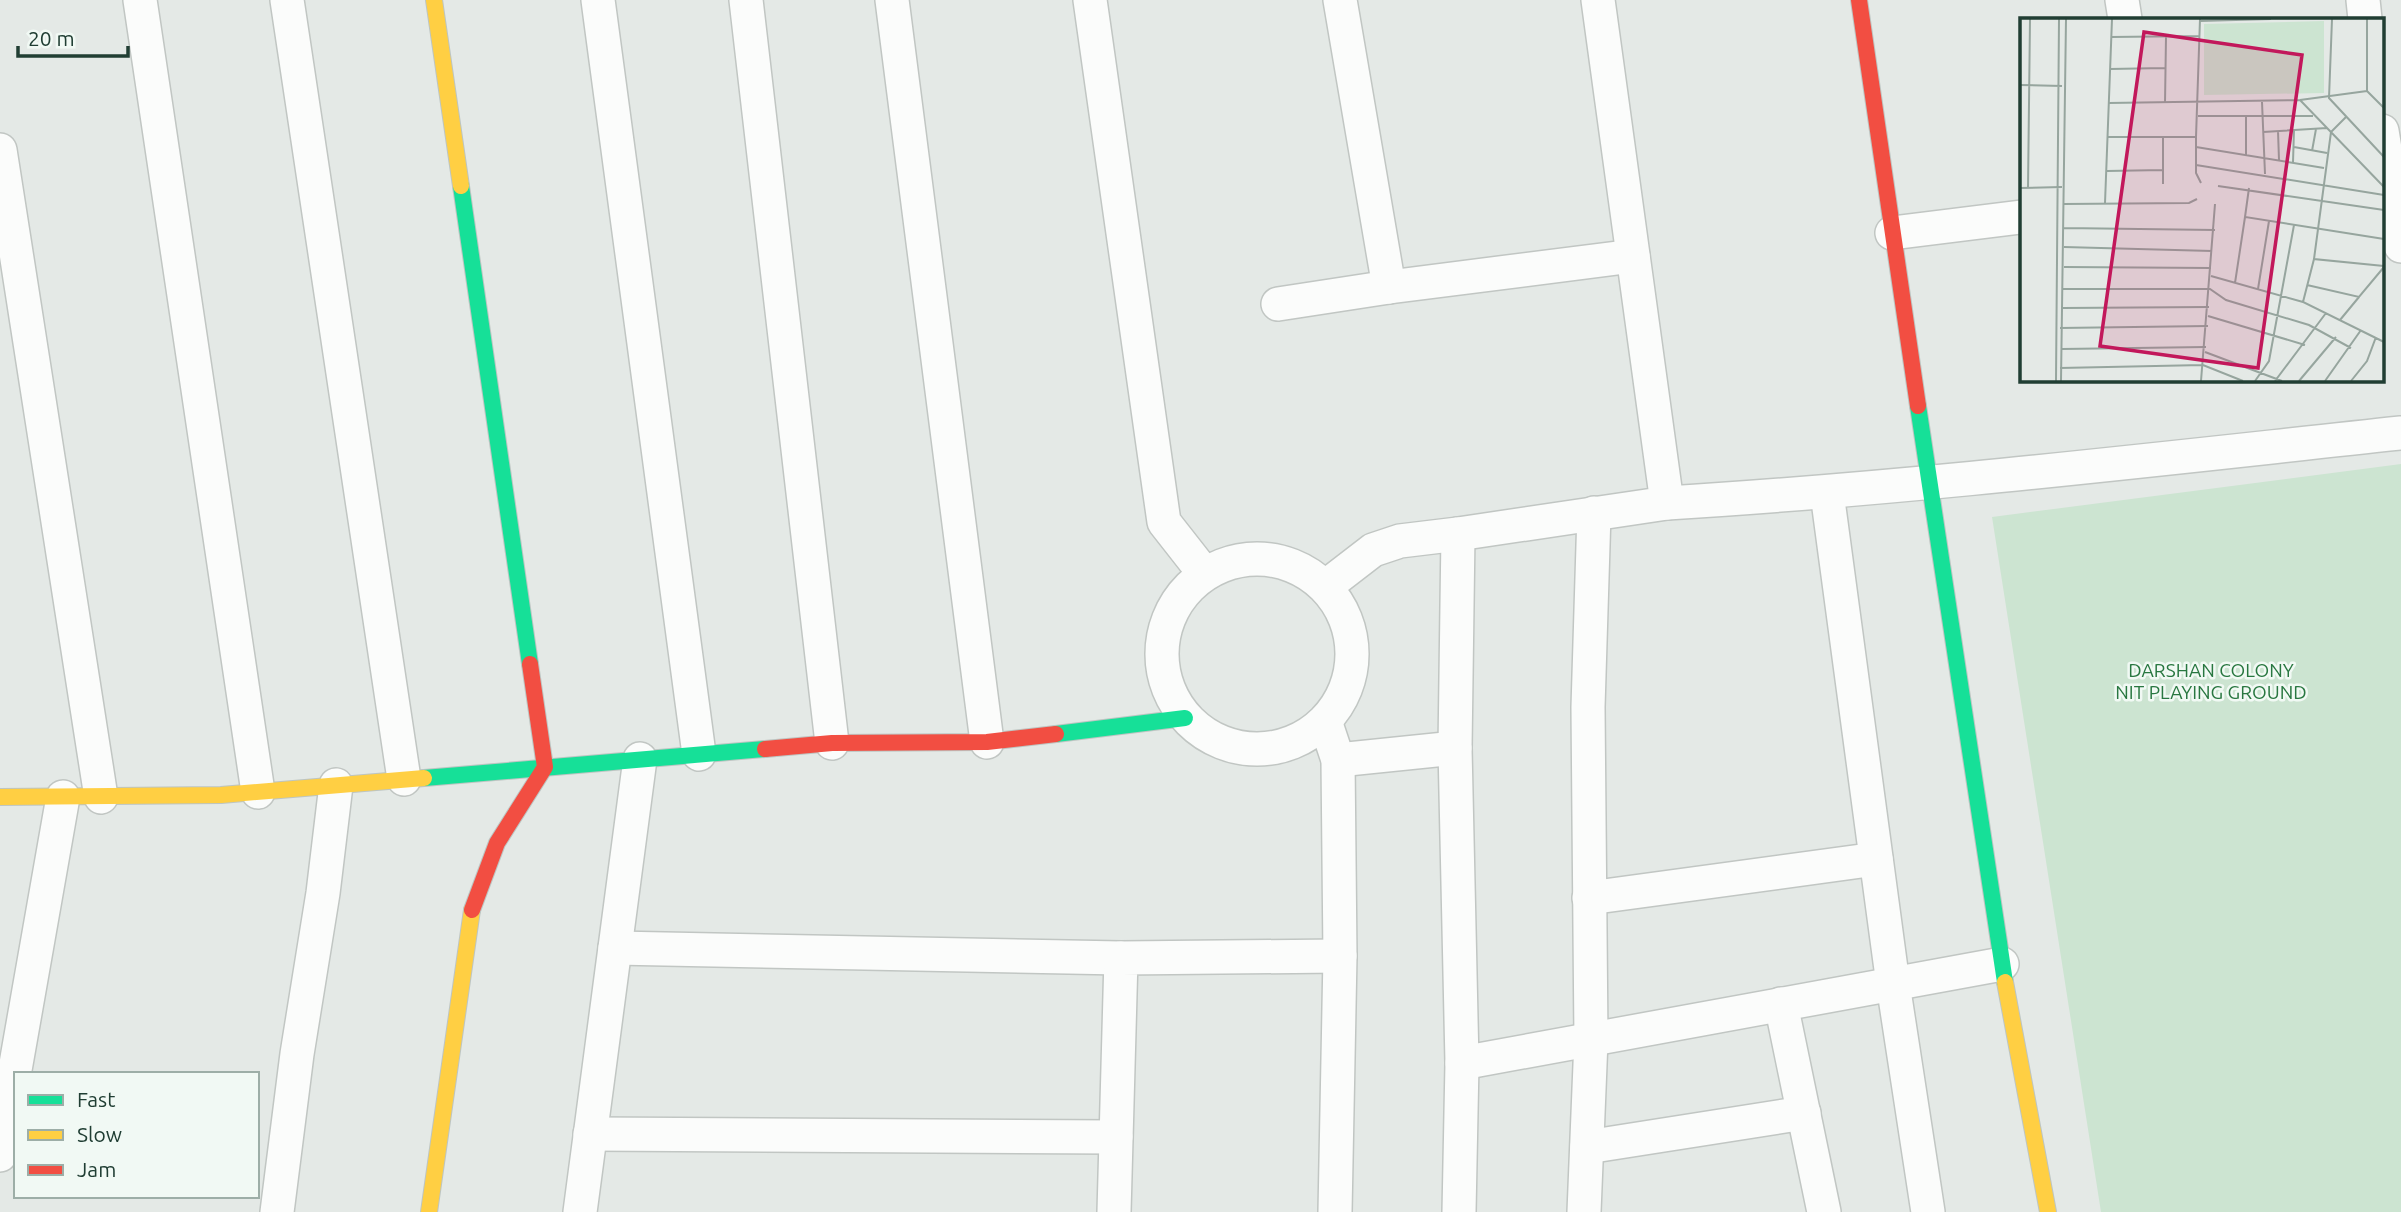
<svg xmlns="http://www.w3.org/2000/svg" width="2401" height="1212" viewBox="0 0 2401 1212" font-family="Ubuntu,sans-serif">
  <style>
    .green { fill: #cce4d1 }
    .lines { fill: none; stroke-linecap: round; stroke-linejoin: round }
    .street-casing { stroke: #c1c6c3; stroke-width: 36 }
    .fast-casing { stroke: #bdc5c2; stroke-width: 18 }
    .slow-casing { stroke: #bdc5c2; stroke-width: 18 }
    .jam-casing { stroke: #bdc5c2; stroke-width: 18 }
    .street { stroke: #fbfcfb; stroke-width: 33 }
    .fast { stroke: #16e098; stroke-width: 16 }
    .slow { stroke: #ffcf43; stroke-width: 16 }
    .jam { stroke: #f24e42; stroke-width: 16 }
    .labels { text-anchor: middle; stroke-width: 5; stroke-linejoin: round; paint-order: stroke }
    .park-label { font-size: 19px; fill: #287740; stroke: #f1f9f4 }
    .inset-road { fill: none; stroke: #96a59e; stroke-width: 2 }
    .view { fill: #c2185b; fill-opacity: 0.15; stroke: #c2185b; stroke-width: 3.5 }
    .inset-edge { fill: none; stroke: #203e33; stroke-width: 3.5 }
  </style>
  <rect width="100%" height="100%" fill="#e4e9e6"/>
  <path class="green" d="M2401,464v748h-300l-109,-695z"/>
  <g class="lines">
    <defs>
      <g id="street">
        <path d="M140,0l118,792"/>
        <path d="M287,0l117,779"/>
        <path d="M598,0l101,754"/>
        <path d="M746,0l86,743"/>
        <path d="M892,0l95,742"/>
        <path d="M1090,0l74,522 40,51"/>
        <path d="M1340,0l49,287"/>
        <path d="M2122,0l3,19"/>
        <path d="M2363,0l2,19"/>
        <path d="M2382,131l19,115"/>
        <path d="M0,150l101,647"/>
        <path d="M1892,233l129,-16"/>
        <path d="M1278,304l111,-17 244,-31"/>
        <path d="M1827,493l66,491 35,228"/>
        <path d="M1667,503c246,-15 490,-44 734,-70"/>
        <path d="M1458,534l-3,214 7,315 -3,149"/>
        <circle cx="1257" cy="654" r="95"/>
        <path d="M1325,587l48,-37 27,-9 58,-7 209,-31 -69,-503"/>
        <path d="M1325,721l13,39 2,196 -5,256"/>
        <path d="M1338,760l117,-12"/>
        <path d="M1589,898l287,-39"/>
        <path d="M615,948l506,10"/>
        <path d="M1781,1004l43,208"/>
        <path d="M1462,1063l540,-99"/>
        <path d="M590,1134l526,3"/>
        <path d="M1587,1147l217,-34"/>
        <path d="M0,1155l63,-358"/>
        <path d="M277,1212l20,-158 26,-161 13,-108"/>
        <path d="M580,1212l60,-453"/>
        <path d="M1114,1212l7,-254 219,-2"/>
        <path d="M1584,1212l7,-172 -3,-333 6,-194"/>
      </g>
      <g id="fast">
        <path d="M461,186l69,478"/>
        <path d="M1918,406l87,576"/>
        <path d="M1056,734l129,-16"/>
        <path d="M424,778l341,-29"/>
      </g>
      <g id="slow">
        <path d="M434,0l27,186"/>
        <path d="M0,797l221,-2 203,-17"/>
        <path d="M2005,982l43,230"/>
        <path d="M429,1212l43,-302"/>
      </g>
      <g id="jam">
        <path d="M1859,0l59,406"/>
        <path d="M765,749l67,-6 155,-1 69,-8"/>
        <path d="M472,910l25,-67 48,-76 -15,-103"/>
      </g>
    </defs>
    <use href="#street" class="street-casing"/>
    <use href="#fast" class="fast-casing"/>
    <use href="#slow" class="slow-casing"/>
    <use href="#jam" class="jam-casing"/>
    <use href="#street" class="street"/>
    <use href="#fast" class="fast"/>
    <use href="#slow" class="slow"/>
    <use href="#jam" class="jam"/>
  </g>
  <g class="labels">
    <g class="park-label">
      <text x="2211" y="677">DARSHAN COLONY<tspan x="2211" dy="22">NIT PLAYING GROUND</tspan></text>
    </g>
  </g>
  <g transform="translate(2020 18)">
    <rect width="364" height="364" fill="#e4e9e6"/>
    <path d="M304,3v72l-120,2v-71z" fill="#cce4d1"/>
    <path class="inset-road" d="M312,1l-3,79 55,59M347,1v72l17,17M180,3l71,-2M91,19l89,-1M90,51l55,-1M0,67l42,1M280,82l84,87M242,84l3,72M89,85l191,-3 67,-9M145,85l1,-66M178,98h115M326,99l-15,15 -17,127 70,7M258,113l1,29M243,114l64,-4M88,119h88v36l5,10M176,119l4,-118M176,129l128,21M274,129l33,6M292,133l4,-22M226,137v-38M273,144l1,-32M176,147l188,30M87,153l56,-1M143,166v-47M198,168l166,24M0,170l42,-1M8,170l2,-169M229,170l-4,29 139,22M85,185l7,-184M44,186l125,-1 8,-4M44,210l151,2M44,229l148,4M294,241l-11,43 81,40M44,249l147,1M191,258l92,26M215,265l10,-66M287,267l52,12 25,-30M43,271h147l16,11 83,25 42,23M238,271l11,-68M43,290l146,-1M188,298l97,29M320,302l19,-23M40,310l148,-2M42,331l144,-2M185,334l77,29M40,350l143,-3 40,16M36,363l3,-362M41,363l5,-362M181,363l14,-177M235,363l14,-20 25,-136M255,363l51,-68M279,363l37,-44M305,363l36,-51M331,363l16,-20 9,-24"/>
    <path class="view" d="M124,14l158,23 -44,313 -158,-22z"/>
    <rect width="364" height="364" class="inset-edge"/>
  </g>
  <rect x="14" y="1072" width="245" height="126" fill="#f1f9f4" stroke="#9daea7" stroke-width="2"/>
  <rect x="28" y="1095" width="35" height="10" fill="#16e098" stroke="#9daea7" stroke-width="2"/>
  <text x="77" y="1107" font-size="21" fill="#203e33">Fast</text>
  <rect x="28" y="1130" width="35" height="10" fill="#ffcf43" stroke="#9daea7" stroke-width="2"/>
  <text x="77" y="1142" font-size="21" fill="#203e33">Slow</text>
  <rect x="28" y="1165" width="35" height="10" fill="#f24e42" stroke="#9daea7" stroke-width="2"/>
  <text x="77" y="1177" font-size="21" fill="#203e33">Jam</text>
  <path d="M18 46v10h110v-10" fill="none" stroke="#203e33" stroke-width="3.5"/>
  <text x="28" y="46" font-size="21" fill="#203e33" stroke="#f1f9f4" stroke-width="5" paint-order="stroke">20 m</text>
</svg>
